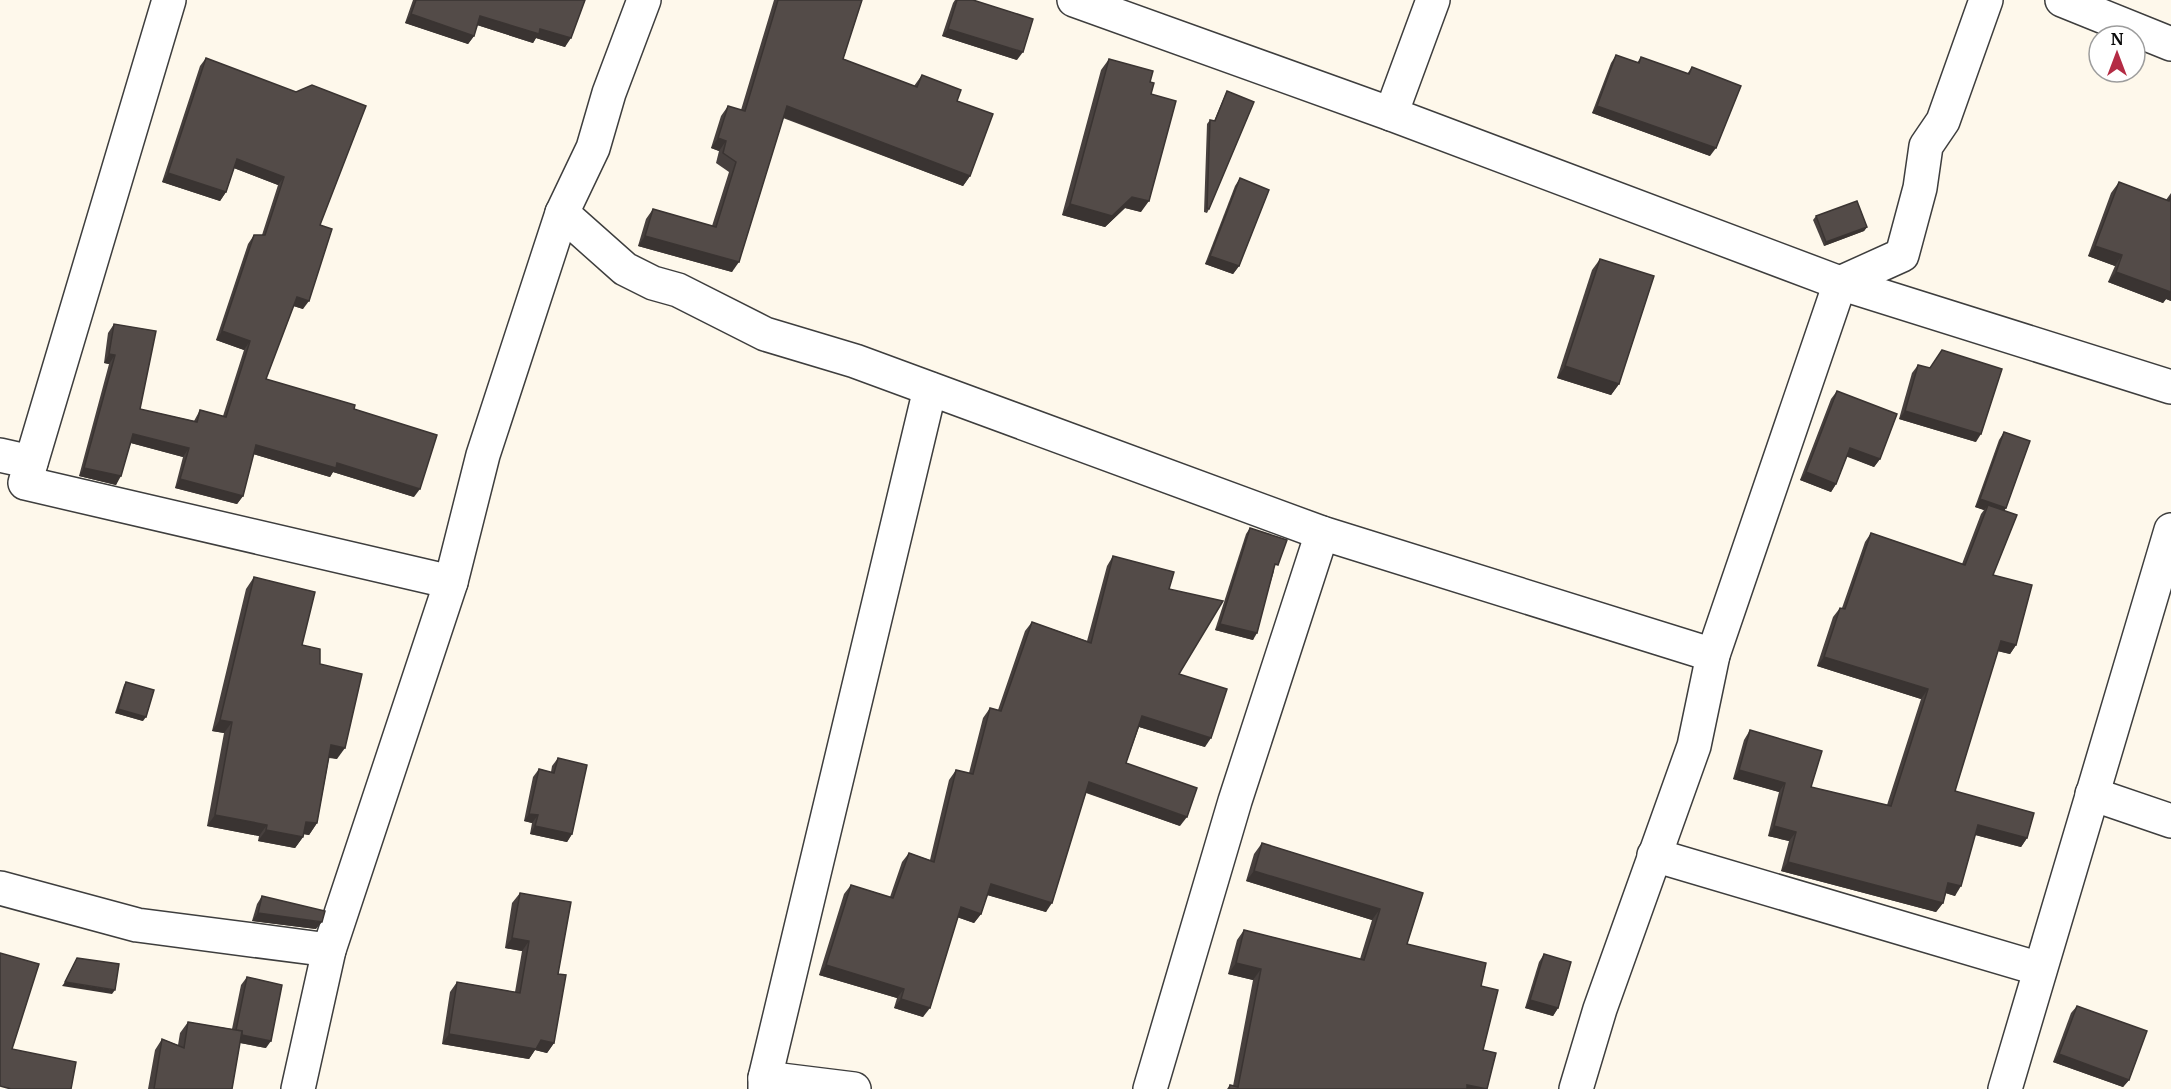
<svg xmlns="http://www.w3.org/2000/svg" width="2171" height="1089" viewBox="0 0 2171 1089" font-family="Merriweather,serif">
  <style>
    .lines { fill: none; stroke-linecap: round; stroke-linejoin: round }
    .minor-casing { stroke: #3e3e3e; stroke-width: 36 }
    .minor { stroke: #fff; stroke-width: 33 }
    .wall { fill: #47403e }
    .shaded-wall { fill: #3a3432 }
    .building { fill: #534b48; stroke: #3a3432; stroke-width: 1.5 }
  </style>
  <rect width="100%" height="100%" fill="#fef8eb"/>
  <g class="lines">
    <defs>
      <g id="minor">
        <path d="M169,0l-144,483 426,99"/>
        <path d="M1074,0l317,114 449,169 331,104"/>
        <path d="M2062,0l109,44"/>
        <path d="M1391,114l42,-114"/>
        <path d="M562,213l63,56 28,14 25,7 87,44 90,27 467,172 391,122"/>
        <path d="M0,455l31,7"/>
        <path d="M2092,794l79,27"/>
        <path d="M1654,855l386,114"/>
        <path d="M0,888l137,37 192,25"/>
        <path d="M765,1078l89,11"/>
        <path d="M298,1089l31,-139 122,-368 32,-127 79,-242 31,-65 16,-55 35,-93"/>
        <path d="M765,1089v-11l165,-689"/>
        <path d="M1150,1089l85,-288 87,-268"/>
        <path d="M1576,1089l24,-80 94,-263 19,-91 127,-372 62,-28 18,-67 6,-42 17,-25 43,-121"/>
        <path d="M2005,1089l166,-559"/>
      </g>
    </defs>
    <use href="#minor" class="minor-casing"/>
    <use href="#minor" class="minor"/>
  </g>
  <g class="wall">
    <path d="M413,0h172l-20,47 -29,-9 -3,5 -56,-18 -3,11 -6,8 -63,-21z"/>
    <path d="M774,0h88l-19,59 71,27 8,-11 35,26 13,75 -7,10 -180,-68 -51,154 -94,-26 8,-27 7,-10 59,17 17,-54 -13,-9 3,-12 -8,-3 10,-32 7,-10 13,4z"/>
    <path d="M955,0h18l44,60 -75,-24 11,-33z"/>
    <path d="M1616,55l21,8 4,-6 46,17 5,-7 18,89 -118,-43 19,-50z"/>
    <path d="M206,58l114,167 -17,84 -10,-3 -27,73 88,30 60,88 -81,-25 -3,5 -77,-23 -10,42 -6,8 -62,-16 8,-31 -52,-14 -15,42 -37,-9 30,-112 -5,-1 4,-30 6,-9 26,85 54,12 6,-11 23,6 21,-66 -28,-10 32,-96 6,-9h8l16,-50 -44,-17 -8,24 -6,9 -58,-19 38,-116z"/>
    <path d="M1109,59l41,23 1,12 -10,118 -16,-4 -20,19 -43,-12 39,-145z"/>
    <path d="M1227,91l-18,118 -2,4 -3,-1 3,-88 3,-4 4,1 11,-26z"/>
    <path d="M1240,178l-1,88 -6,8 -28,-10 30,-78z"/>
    <path d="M2119,182l47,18 5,-7v108l-5,-2 -3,4 -55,-21 7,-16 -27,-10 23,-63z"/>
    <path d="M1816,216l51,11 -3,4 -40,15 -11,-26z"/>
    <path d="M1600,259l19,125 -8,11 -54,-17 35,-108z"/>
    <path d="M1918,365l12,3 46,74 -77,-23 13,-46z"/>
    <path d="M1837,391l43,68 -6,8 -27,-11 -11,28 -5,8 -31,-12 31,-81z"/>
    <path d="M2004,432l2,76 -2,3 -11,64 23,70 -6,9 -13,-3 -42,140 72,47 -6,9 -46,-12 -20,61 -9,-3 -3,10 -7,9 -155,-41 8,-30 -21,-5 11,-44 -46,-13 11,-39 6,-10 61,57 76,18 34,-106 -104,-33 16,-49 7,-9h2l23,-66 6,-9 91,31 19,-50 3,-4 -9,-3 24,-67z"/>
    <path d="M1250,528l24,43 -21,69 -38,-10 31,-96z"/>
    <path d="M1113,556l56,33 10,85 26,73 -66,-20 -13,36 54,63 -94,-33 -40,119 -59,-17 -6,19 -7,9 -17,-6 -34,100 -29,-9 3,-10 -78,-23 25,-81 7,-9 39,12 12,-35 7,-9 21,7 19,-80 7,-10 13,3 14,-55 7,-10 8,2 27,-79 7,-9 55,19 20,-75z"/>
    <path d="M254,577l48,68 18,19 17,95 -8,-1 -12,65 -8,12 -6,-1v3l-8,11 -37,-7 1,-5 -52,-10 17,-93 -12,-2 34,-142z"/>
    <path d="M126,682l17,39 -28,-8 9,-28z"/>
    <path d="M558,758l14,76 -5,8 -37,-8 2,-11 -8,-2 9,-44 6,-8 12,3 1,-6z"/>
    <path d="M1262,843l161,50 -16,51 74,42 2,64 4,39h-260l3,-4 3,1 20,-106 -25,-6 9,-34 7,-10 116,29 12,-39 -126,-39 8,-27z"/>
    <path d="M520,893l38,81 -4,69 -7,10 -12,-3 -6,9 -87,-15 8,-52 7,-10 58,10 7,-41 -17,-3 7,-45z"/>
    <path d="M262,896l54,33 -64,-8 5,-17z"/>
    <path d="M1544,954l14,54 -5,8 -28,-8 14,-46z"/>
    <path d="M247,977l19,71 -26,-5 -8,46h-84l7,-39 7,-11 16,6 2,-12 8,-11 44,7 9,-44z"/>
    <path d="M2077,1006l52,74 -6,7 -70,-25 18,-49z"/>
  </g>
  <g class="shaded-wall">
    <path d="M411,14l63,22 -6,8 -63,-21z"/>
    <path d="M480,16l60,13 31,9 -6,9 -29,-9 -3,5 -59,-19z"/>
    <path d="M948,29l75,23 -6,8 -75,-24z"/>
    <path d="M787,106l183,70 -7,10 -183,-70z"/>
    <path d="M1597,106l119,42 -6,8 -118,-43z"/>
    <path d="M718,138l8,3 -7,10 -8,-3z"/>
    <path d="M237,159l47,18 -6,8 -47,-18z"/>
    <path d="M168,173l58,19 -6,9 -58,-19z"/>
    <path d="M1132,197l17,4 -8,11 -16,-4 -20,19 -43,-12 8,-11z"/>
    <path d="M1867,227l-3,4 -40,15 2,-4z"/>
    <path d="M645,236l94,26 -7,10 -94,-26z"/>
    <path d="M2095,246l27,9 -7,11 -27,-10z"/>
    <path d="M1210,256l29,10 -6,8 -28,-10z"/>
    <path d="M2116,272l55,18v11l-5,-2 -3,4 -55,-21z"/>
    <path d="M297,297l12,4 -6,8 -12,-4z"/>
    <path d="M222,331l28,10 -6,9 -28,-10z"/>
    <path d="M109,354l6,1 -6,9 -5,-1z"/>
    <path d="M1565,366l54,18 -8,11 -54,-17z"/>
    <path d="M1905,411l76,23 -5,8 -77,-23z"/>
    <path d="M133,434l56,14 -6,9 -56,-15z"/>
    <path d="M256,445l81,18 83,26 -6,8 -81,-25 -3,5 -80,-24z"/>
    <path d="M1850,448l30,11 -6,8 -29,-11z"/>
    <path d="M84,468l37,8 -5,9 -37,-9z"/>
    <path d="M1806,472l30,12 -5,8 -31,-12z"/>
    <path d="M180,479l63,17 -6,8 -62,-16z"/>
    <path d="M1980,499l26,9 -6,8 -12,-11 -4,5 -9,-3z"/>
    <path d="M1220,624l37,9 -4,7 -38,-10z"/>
    <path d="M2001,641l15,4 -6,9 -16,-4z"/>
    <path d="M1824,657l104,32 -7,10 -104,-33z"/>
    <path d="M118,709l28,8 -3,4 -28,-8z"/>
    <path d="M1142,716l69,22 -6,9 -69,-21z"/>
    <path d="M220,720l12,2 -8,11 -12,-2z"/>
    <path d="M331,745l14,3 -8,11 -13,-3z"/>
    <path d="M1739,770l46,13 -6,9 -46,-13z"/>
    <path d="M1089,782l98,35 -7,9 -98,-35z"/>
    <path d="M529,814l9,1 -6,8 -8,-2z"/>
    <path d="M215,815l52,10 -8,11 -52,-10z"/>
    <path d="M306,822l11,1 -8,12 -11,-2z"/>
    <path d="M1978,825l49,13 -6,9 -49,-13z"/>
    <path d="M535,826l37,8 -5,8 -37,-8z"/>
    <path d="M1774,826l22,6 -7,9 -21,-5z"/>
    <path d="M266,830l37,7 -8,11 -37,-7z"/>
    <path d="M1788,862l155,41 -7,9 -155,-41z"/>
    <path d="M1254,871l126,38 -8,11 -126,-39z"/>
    <path d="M1948,883l13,3 -6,10 -13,-4z"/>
    <path d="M991,884l61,19 -6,9 -62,-18z"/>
    <path d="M961,907l20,7 -7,9 -20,-7z"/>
    <path d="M258,913l64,9 -6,7 -64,-8z"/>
    <path d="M512,938l17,3 -7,10 -17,-3z"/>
    <path d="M1236,963l25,6 -8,11 -25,-6z"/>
    <path d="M826,965l78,24 -7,9 -78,-23z"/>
    <path d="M65,982l50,8 -3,4 -50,-8z"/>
    <path d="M901,999l29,9 -7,9 -29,-9z"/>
    <path d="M1530,1000l28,8 -5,8 -28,-8z"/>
    <path d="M235,1033l36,8 -5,7 -36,-7z"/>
    <path d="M449,1034l92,6 13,3 -7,10 -12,-3 -6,9 -87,-15z"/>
    <path d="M2059,1054l70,26 -6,7 -70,-25z"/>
    <path d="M1467,1085l18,4h-20z"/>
  </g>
  <g class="building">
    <path d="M416,0h169l-14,38 -31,-9 -1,5 -59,-18 -6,20 -63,-22z"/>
    <path d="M778,0h84l-19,59 74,28 5,-12 39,15 -4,11 36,13 -23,62 -183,-70 -48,156 -94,-26 8,-27 63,18 20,-65 -13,-9 3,-12 -8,-3 10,-32 17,5z"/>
    <path d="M957,0h16l60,19 -10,33 -75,-23z"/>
    <path d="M1616,55l23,8 2,-6 48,17 3,-7 49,19 -25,62 -119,-42z"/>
    <path d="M206,58l90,34 16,-7 54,21 -46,119 12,4 -23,72 -12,-4 -31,82 89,26 -1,4 83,26 -17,54 -83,-26 -1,5 -80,-23 -13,51 -63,-17 9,-31 -56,-14 -12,42 -37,-8 31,-113 -6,-1 5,-30 42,7 -16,78 57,13 3,-12 26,7 24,-76 -28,-10 32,-96h11l19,-58 -47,-18 -11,33 -58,-19z"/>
    <path d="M1109,59l44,12 -3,11 4,1 -3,11 25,7 -27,100 -17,-4 -20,19 -42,-12z"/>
    <path d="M1227,91l27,11 -45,107 -2,-1 3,-88 5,1z"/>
    <path d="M1240,178l29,12 -30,76 -29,-10z"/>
    <path d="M2119,182l50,19 2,-5v96l-55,-20 6,-17 -27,-9z"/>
    <path d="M1857,201l10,26 -41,15 -10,-26z"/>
    <path d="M1600,259l54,17 -35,108 -54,-18z"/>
    <path d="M1942,350l60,19 -21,65 -76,-23 13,-46 12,3z"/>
    <path d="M1837,391l60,23 -17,45 -30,-11 -14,36 -30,-12z"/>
    <path d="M2004,432l26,9 -24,67 -26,-9z"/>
    <path d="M1988,505l29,10 -24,60 39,10 -16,60 -15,-4 -46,150 79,22 -7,25 -49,-13 -17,61 -13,-3 -5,20 -155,-41 8,-30 -22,-6 11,-43 -46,-13 11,-40 72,21 -11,36 80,19 37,-117 -104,-32 16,-49 5,1 26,-76 94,32z"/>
    <path d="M1250,528l37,12 -9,25 -3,-1 -18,69 -37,-9z"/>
    <path d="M1113,556l61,16 -5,17 54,12 -44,73 48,15 -16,49 -69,-22 -16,47 71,25 -10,29 -98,-35 -37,121 -61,-19 -10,30 -20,-7 -31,101 -29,-9 3,-10 -78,-24 25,-80 42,13 16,-45 25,9 22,-92 17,4 17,-66 11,3 31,-89 59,21z"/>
    <path d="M254,577l61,15 -13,53 18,4v15l42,10 -17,74 -14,-3 -14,78 -11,-1 -3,15 -37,-7 1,-5 -52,-10 17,-93 -12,-2z"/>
    <path d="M126,682l28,8 -8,27 -28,-8z"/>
    <path d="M558,758l29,7 -15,69 -37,-8 3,-11 -9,-1 10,-45 15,4z"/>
    <path d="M1262,843l161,50 -16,51 79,19 -5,23 17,4 -15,60 13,3 -9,36 -20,-4v4h-238l1,-4 8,2 23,-118 -25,-6 8,-33 120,30 16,-51 -126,-38z"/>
    <path d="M520,893l51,9 -13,72 8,1 -12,68 -13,-3 -5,9 -87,-15 8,-52 63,11 9,-52 -17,-3z"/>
    <path d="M262,896l63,15 -3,11 -64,-9z"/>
    <path d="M0,953l39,11 -27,85 64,13 -5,27h-60l-11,-3z"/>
    <path d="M1544,954l27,8 -13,46 -28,-8z"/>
    <path d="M77,958l42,6 -4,26 -50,-8z"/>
    <path d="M247,977l35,8 -11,56 -29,-6v-4l-6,-1z"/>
    <path d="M2077,1006l70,25 -18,49 -70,-26z"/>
    <path d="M188,1022l54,9 -10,58h-78l8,-50 22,9z"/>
  </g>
  <g transform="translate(2117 54)"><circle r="28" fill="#ffffff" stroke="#9d9d9d" stroke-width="1.5"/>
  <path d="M0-4.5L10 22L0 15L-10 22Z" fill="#b42b44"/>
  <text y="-9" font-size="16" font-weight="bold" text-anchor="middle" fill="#0b0b0b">N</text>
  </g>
</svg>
